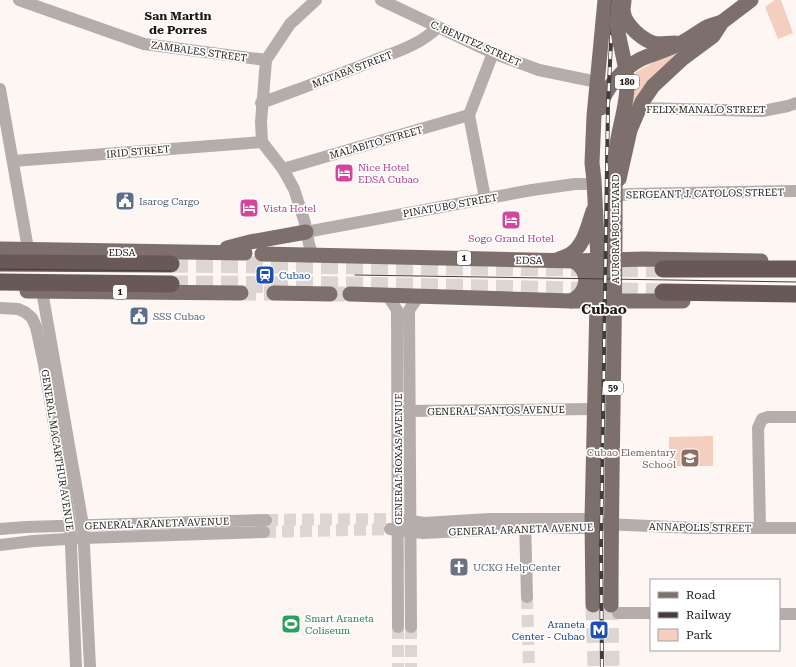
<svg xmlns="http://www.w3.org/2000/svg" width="796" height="667" viewBox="0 0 796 667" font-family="'Roboto Serif',serif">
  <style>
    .green { fill: #f4cebf }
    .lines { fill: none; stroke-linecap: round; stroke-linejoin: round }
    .minor-tunnel { stroke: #dcd5d2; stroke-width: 12; stroke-dasharray: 12 6; stroke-linecap: butt }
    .major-tunnel { stroke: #dcd5d2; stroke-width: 15; stroke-dasharray: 15 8; stroke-linecap: butt }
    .highway-tunnel { stroke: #dcd5d2; stroke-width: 17; stroke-dasharray: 17 8; stroke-linecap: butt }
    .minor { stroke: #b5adab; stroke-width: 12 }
    .major { stroke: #7d6f6c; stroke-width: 15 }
    .highway { stroke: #695956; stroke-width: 17 }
    .tram { stroke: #433c3a; stroke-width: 1 }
    .rail-casing { stroke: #433c3a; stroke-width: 4 }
    .rail { stroke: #fff; stroke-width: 2.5; stroke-dasharray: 8; stroke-linecap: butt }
    .major-bridge { stroke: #7d6f6c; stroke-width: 15 }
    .labels { text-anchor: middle; stroke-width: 3.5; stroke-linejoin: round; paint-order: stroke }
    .shield { fill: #fff; stroke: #625d5b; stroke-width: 1 }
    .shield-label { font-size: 9px; font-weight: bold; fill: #1e1715 }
    .street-label { font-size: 10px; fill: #1e1715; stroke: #fff }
    .hotel-label { font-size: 10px; fill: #b23c85; stroke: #fff; text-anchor: start }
    .service-label { font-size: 10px; fill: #4e5e75; stroke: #fff; text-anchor: start }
    .transit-label { font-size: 10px; fill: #164399; stroke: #fff; text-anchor: start }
    .education-label { font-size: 10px; fill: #785e54; stroke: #fff; text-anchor: end }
    .worship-label { font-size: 10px; fill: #5b616d; stroke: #fff; text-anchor: start }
    .leisure-label { font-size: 10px; fill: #27864d; stroke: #fff; text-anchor: start }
    .quarter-label { font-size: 12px; font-weight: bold; fill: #1e1715; stroke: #fff }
    .district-label { font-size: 14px; font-weight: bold; fill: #1e1715; stroke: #fff }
  </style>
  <rect width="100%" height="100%" fill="#fdf6f3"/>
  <g class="green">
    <path d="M775,0h6l12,33 -15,6 -13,-32z"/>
    <path d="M689,42l-46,45 -8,13 -7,15 4,-40 11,-7z"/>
    <path d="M713,436v30h-44v-29z"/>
  </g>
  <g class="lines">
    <g class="minor-tunnel">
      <path d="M266,520l123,-1"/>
      <path d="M264,532l126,-3"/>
      <path d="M527,597l2,70"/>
      <path d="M398,627v40"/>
      <path d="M411,627v40"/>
    </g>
    <g class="major-tunnel">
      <path d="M241,293h33"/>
      <path d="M330,294h20"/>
      <path d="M593,605l2,62"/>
      <path d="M611,605l1,62"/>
    </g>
    <g class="highway-tunnel">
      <path d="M171,264l492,5"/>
      <path d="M171,284l184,1 308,7"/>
    </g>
    <g class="minor">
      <path d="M19,0l125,44 122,16"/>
      <path d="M381,0l112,53 46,17 58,12"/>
      <path d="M0,89l27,154 2,7"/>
      <path d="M261,103c38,-14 75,-27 112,-42 23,-9 47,-16 65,-34"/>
      <path d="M639,108l123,3 26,-5 8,-3"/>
      <path d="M13,161l249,-19"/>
      <path d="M283,169l186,-54"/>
      <path d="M615,196l14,-2 167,-3"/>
      <path d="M485,198l-16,-83 24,-62"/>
      <path d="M306,232l226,-42 43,-6h19"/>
      <path d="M312,254l-3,-10 -4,-21 -11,-34 -11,-20 -21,-27 -1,-20 5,-62 24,-36 26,-24"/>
      <path d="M42,291l41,234 7,142"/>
      <path d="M387,295l10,15 1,317"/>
      <path d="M0,308l18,1 7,3 7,6 4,9 8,37 26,157 6,146"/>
      <path d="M402,411l193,-2"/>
      <path d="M405,520l19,3 65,-4h103l7,3"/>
      <path d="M525,520l2,77"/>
      <path d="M760,528l-2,-100 4,-9 6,-2h28"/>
      <path d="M0,529l26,-2 240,-7"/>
      <path d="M390,529l33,4 103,-5h66l12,-4 92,4h100"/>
      <path d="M0,545l33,-4 51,-3 180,-6"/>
      <path d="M618,613h33"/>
      <path d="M779,614h17"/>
      <path d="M411,627l-2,-317 10,-14"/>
    </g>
    <g class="major">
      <path d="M624,0c0,3 -1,7 -1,10 1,15 21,32 35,34 6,0 11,-1 17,-1"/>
      <path d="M601,108c1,-18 24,-41 40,-49 13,-6 27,-9 40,-16 8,-4 16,-10 24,-15 5,-3 12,-4 17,-6"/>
      <path d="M619,179l11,-49 12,-28 11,-16 29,-27 31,-23 9,-14 29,-22"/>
      <path d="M227,248l23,-6 56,-10"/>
      <path d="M0,249l245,4"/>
      <path d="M262,254l312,7 70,-2 117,2"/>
      <path d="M557,260c4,-2 8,-3 12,-5 15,-8 19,-29 24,-44"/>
      <path d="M27,291l214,2"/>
      <path d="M274,293l56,1"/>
      <path d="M350,294l221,7h112"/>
      <path d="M571,301c18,-9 20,-29 3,-40"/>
      <path d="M593,605l-1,-86 6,-259 -4,-80 -2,-17 2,-47 11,-116"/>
      <path d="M611,605c0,-147 5,-294 4,-441"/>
    </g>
    <g class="highway">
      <path d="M0,263l171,1"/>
      <path d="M663,269h133"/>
      <path d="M0,282l171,2"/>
      <path d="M663,292l133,2"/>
    </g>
    <g class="tram">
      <path d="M0,269l171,2"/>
      <path d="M355,275l441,7"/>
    </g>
    <defs>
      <path id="rail" d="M602,667l-1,-119 7,-443 5,-105"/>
    </defs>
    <use href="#rail" class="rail-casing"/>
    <use href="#rail" class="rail"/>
    <path class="major-bridge" d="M615,164c0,-27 12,-53 12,-79 0,-17 -5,-32 -8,-48 -3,-12 -1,-25 0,-37"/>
  </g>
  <defs>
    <symbol id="hotel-square" viewBox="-11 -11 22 22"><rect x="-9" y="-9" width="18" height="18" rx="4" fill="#d1479c" stroke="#fff"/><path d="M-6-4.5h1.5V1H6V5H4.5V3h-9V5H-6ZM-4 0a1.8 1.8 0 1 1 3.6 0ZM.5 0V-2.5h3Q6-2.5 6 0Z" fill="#fff"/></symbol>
    <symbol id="civic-square" viewBox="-11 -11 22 22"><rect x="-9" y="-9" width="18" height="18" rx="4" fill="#5c6f8a" stroke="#fff"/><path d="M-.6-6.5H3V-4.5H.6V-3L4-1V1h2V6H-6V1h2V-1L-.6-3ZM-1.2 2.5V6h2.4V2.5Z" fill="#fff"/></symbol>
    <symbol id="station-square" viewBox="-11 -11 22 22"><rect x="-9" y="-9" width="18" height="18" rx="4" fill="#1a4fb4" stroke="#fff"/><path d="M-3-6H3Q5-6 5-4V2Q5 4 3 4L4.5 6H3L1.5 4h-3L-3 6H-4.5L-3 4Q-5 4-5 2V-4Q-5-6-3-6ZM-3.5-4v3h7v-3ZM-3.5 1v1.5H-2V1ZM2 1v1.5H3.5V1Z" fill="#fff"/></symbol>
    <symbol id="school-square" viewBox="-11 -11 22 22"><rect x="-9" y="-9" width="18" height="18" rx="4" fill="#8d6e63" stroke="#fff"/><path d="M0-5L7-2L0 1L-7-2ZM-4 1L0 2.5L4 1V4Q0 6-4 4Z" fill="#fff"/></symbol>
    <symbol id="church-square" viewBox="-11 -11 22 22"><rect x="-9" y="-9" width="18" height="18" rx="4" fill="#6b7280" stroke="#fff"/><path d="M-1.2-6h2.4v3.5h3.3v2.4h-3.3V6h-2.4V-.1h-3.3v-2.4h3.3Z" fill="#fff"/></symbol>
    <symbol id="stadium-square" viewBox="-11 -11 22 22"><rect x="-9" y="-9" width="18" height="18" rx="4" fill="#2e9e5b" stroke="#fff"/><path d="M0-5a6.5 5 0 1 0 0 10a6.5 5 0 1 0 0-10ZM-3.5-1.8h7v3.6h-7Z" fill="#fff"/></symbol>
    <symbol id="metro-square" viewBox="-11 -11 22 22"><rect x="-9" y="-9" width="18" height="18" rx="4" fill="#1a4fb4" stroke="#fff"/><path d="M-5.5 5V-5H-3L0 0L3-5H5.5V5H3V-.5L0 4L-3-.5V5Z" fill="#fff"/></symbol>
  </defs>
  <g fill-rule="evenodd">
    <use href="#hotel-square" x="333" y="162" width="22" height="22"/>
    <use href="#civic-square" x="114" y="190" width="22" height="22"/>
    <use href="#hotel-square" x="238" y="197" width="22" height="22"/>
    <use href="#hotel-square" x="500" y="209" width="22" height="22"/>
    <use href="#station-square" x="254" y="264" width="22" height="22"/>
    <use href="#civic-square" x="128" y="305" width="22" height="22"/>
    <use href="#school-square" x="679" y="447" width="22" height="22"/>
    <use href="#church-square" x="448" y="556" width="22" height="22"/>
    <use href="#stadium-square" x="280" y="613" width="22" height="22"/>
    <use href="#metro-square" x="588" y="619" width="22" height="22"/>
  </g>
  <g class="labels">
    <g class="shield">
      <rect x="615" y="75" width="24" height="14" rx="3"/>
      <rect x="457" y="251" width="14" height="14" rx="3"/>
      <rect x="113" y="285" width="14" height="14" rx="3"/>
      <rect x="603" y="381" width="20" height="14" rx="3"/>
    </g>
    <g class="shield-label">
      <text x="627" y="85">180</text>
      <text x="464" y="261">1</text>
      <text x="120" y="295">1</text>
      <text x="613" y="391">59</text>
    </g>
    <g class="street-label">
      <text transform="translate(476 43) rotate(24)" y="4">C. BENITEZ STREET</text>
      <text transform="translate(199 51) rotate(8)" y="4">ZAMBALES STREET</text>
      <text transform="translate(352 69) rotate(-21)" y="4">MATABA STREET</text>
      <text x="706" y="113">FELIX MANALO STREET</text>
      <text transform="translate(376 142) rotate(-16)" y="4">MALABITO STREET</text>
      <text transform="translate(138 151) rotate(-5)" y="4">IRID STREET</text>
      <text transform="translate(705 193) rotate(-1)" y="4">SERGEANT J. CATOLOS STREET</text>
      <text transform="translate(450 205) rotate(-10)" y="4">PINATUBO STREET</text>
      <text transform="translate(615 229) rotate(-90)" y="4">AURORA BOULEVARD</text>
      <text x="122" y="256">EDSA</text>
      <text transform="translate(529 260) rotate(1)" y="4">EDSA</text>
      <text transform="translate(496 410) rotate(-1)" y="4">GENERAL SANTOS AVENUE</text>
      <text transform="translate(58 450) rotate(81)" y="4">GENERAL MACARTHUR AVENUE</text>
      <text transform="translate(398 459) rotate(-90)" y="4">GENERAL ROXAS AVENUE</text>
      <text transform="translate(157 523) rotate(-2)" y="4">GENERAL ARANETA AVENUE</text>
      <text transform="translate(700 527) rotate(1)" y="4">ANNAPOLIS STREET</text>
      <text transform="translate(521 529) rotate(-2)" y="4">GENERAL ARANETA AVENUE</text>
    </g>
    <g class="hotel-label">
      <text x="358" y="171">Nice Hotel<tspan x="358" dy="12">EDSA Cubao</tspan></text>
      <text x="263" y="212">Vista Hotel</text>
      <text x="511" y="242" text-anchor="middle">Sogo Grand Hotel</text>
    </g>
    <g class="service-label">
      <text x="139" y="205">Isarog Cargo</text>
      <text x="153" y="320">SSS Cubao</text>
    </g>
    <g class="transit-label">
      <text x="279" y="279">Cubao</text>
      <text x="585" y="628" text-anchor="end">Araneta<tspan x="585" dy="12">Center - Cubao</tspan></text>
    </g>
    <g class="education-label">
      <text x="676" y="456">Cubao Elementary<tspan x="676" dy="12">School</tspan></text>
    </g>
    <g class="worship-label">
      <text x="473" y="571">UCKG HelpCenter</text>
    </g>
    <g class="leisure-label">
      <text x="305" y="622">Smart Araneta<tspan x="305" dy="12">Coliseum</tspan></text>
    </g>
    <g class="quarter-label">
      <text x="178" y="20">San Martin<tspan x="178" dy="14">de Porres</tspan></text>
    </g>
    <g class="district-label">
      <text x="604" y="314">Cubao</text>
    </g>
  </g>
  <rect x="650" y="579" width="130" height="72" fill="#ffffff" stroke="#a5a2a1"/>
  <rect x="658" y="592" width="20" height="6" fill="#7d6f6c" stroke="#a5a2a1"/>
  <text x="686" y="599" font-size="12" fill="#1e1715">Road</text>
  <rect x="658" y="612" width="20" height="6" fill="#433c3a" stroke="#a5a2a1"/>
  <text x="686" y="619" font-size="12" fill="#1e1715">Railway</text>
  <rect x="658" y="629" width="20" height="12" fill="#f4cebf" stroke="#a5a2a1"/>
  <text x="686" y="639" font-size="12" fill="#1e1715">Park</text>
</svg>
